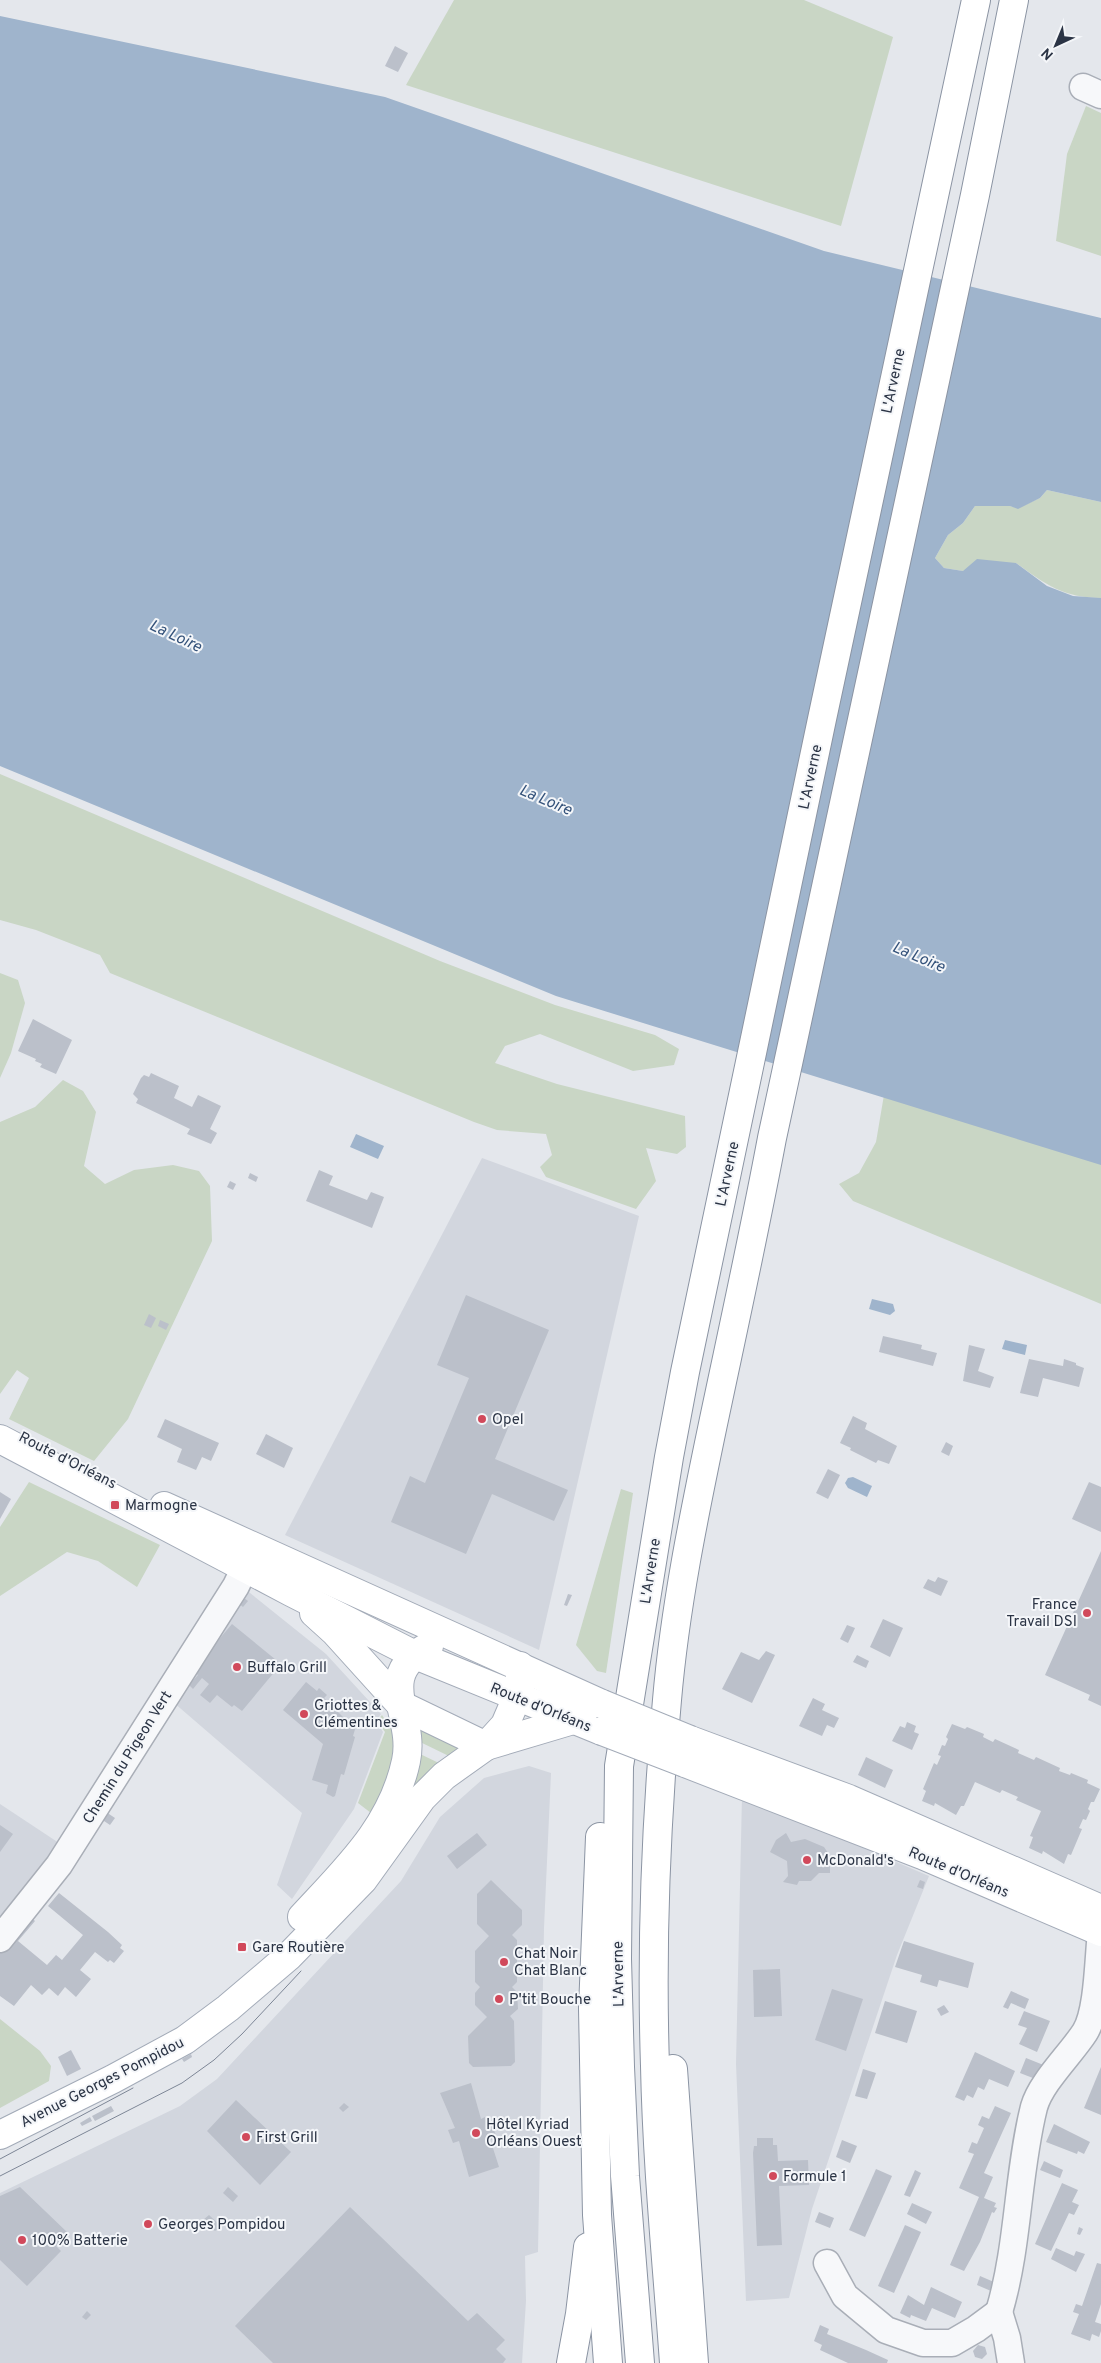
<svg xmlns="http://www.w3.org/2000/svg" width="1101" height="2363" viewBox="0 0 1101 2363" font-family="Overpass,sans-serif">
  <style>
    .built { fill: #d2d6de }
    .green { fill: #c9d6c5 }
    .water { fill: #9fb4cc }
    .building { fill: #bbc0ca }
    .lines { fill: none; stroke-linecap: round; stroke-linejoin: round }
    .minor-casing { stroke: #a9aeb7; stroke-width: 29 }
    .major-casing { stroke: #a3abb8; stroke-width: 30 }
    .highway-casing { stroke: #8b94a3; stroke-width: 30 }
    .minor { stroke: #f7f8fa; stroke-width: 26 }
    .major { stroke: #fff; stroke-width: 28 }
    .highway { stroke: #fff; stroke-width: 28 }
    .tram { stroke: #7d8696; stroke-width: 1 }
    .major-bridge-casing { stroke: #a3abb8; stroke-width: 30; stroke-linecap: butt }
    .major-bridge { stroke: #fff; stroke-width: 28 }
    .poi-dot { fill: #d1495b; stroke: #f4f6f9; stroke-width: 2 }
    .labels { text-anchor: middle; stroke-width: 4; stroke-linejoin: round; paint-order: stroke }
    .street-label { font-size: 15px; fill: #2b3445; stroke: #f4f6f9 }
    .poi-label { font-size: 15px; fill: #2b3445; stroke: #f4f6f9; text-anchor: start }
    .water-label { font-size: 16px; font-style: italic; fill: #34527a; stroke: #f4f6f9 }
  </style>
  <rect width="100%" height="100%" fill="#e4e7ec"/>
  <g class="built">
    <path d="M482,1158l157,58 -100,434 -254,-115z"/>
    <path d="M245,1589l81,65 55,60 -5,7 7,11 -29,77 -62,90 -15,-14 25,-72 -129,-111z"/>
    <path d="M529,1766l22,7 -7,155 -6,324 -13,4 1,45 -4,62h-522v-170l180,-87 37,-27 184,-198 39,-64 44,-39z"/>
    <path d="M742,1796l187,80 -32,79 -85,254 -23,89 -43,3 -10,-237z"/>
    <path d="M0,1804l65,43 -65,84z"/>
  </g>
  <g class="green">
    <path d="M454,0h350l89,37 -52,189 -435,-141z"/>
    <path d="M1086,106l15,7v143l-45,-15 11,-87z"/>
    <path d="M1047,490l54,12v96c-37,0 -56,-14 -85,-35l-53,8 -19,-3 -9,-10 13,-23 15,-12 12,-17h35l8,2 22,-10z"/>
    <path d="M0,774l440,187 115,44 100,30 24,14 -5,16 -41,6 -93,-37 -35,12 -10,17 62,21 128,32 1,31 -9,7 -31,-6 10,33 -20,28 -90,-32 -6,-10 12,-12 -6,-21 -49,-4 -23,-8 -364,-149 -10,-18 -64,-25 -36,-10z"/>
    <path d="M0,973l18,7 7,23 -14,50 -11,25z"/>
    <path d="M63,1080l20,11 13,21 -12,54 21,18 29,-14 39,-5 26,6 11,15 2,55 -84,178 -34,42 -85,-42 20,-41 -12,-8 -17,24v-272l35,-15z"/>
    <path d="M885,1089l216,63v152l-248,-103 -14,-17 20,-11 17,-31z"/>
    <path d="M29,1482l131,63 -23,42 -39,-26 -31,-9 -67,44v-69z"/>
    <path d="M621,1489l12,4 -27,180 -9,-2 -21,-26z"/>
    <path d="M382,1715l12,19 -2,42 -21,37 -13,-10 27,-71 -8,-11z"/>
    <path d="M416,1726l47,23 -10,9 -35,-17z"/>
    <path d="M418,1753l25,12 -39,41z"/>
    <path d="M0,2019l40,32 11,15 -2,15 -49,27z"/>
  </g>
  <g class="water">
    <path d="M0,16l385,81 439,154 277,67v184l-54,-12 -7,8 -22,11 -8,-3h-35l-12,17 -15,12 -13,23 9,10 19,3 14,-12 39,4 31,23 26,10 28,2v567l-545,-169 -556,-230z"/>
    <path d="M356,1134l28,12 -6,13 -28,-12z"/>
    <path d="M872,1299l21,5 2,7 -5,4 -21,-6z"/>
    <path d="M1005,1340l22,5 -2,10 -23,-6z"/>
    <path d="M853,1477l19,9 -5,11 -19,-9 -3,-5 3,-5z"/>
  </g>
  <g class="building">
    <path d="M395,46l13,7 -10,19 -13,-6z"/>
    <path d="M33,1019l39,21 -16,34 -16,-7 2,-3 -7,-3 1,-2 -18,-8z"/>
    <path d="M151,1073l28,13 -5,12 18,9 6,-12 23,11 -11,23 7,4 -6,11 -24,-10 3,-5 -54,-26 2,-4 -5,-5 8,-16 3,-3 5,2z"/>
    <path d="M319,1170l14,6 -4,9 38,15 4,-8 13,5 -12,31 -66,-27z"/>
    <path d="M250,1173l8,4 -2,5 -8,-4z"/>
    <path d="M230,1181l6,3 -3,6 -6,-3z"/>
    <path d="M466,1295l83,35 -54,129 73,31 -14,31 -62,-27 -26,60 -75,-32 19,-46 15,7 44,-105 -32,-13z"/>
    <path d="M149,1314l7,4 -5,10 -7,-3z"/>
    <path d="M160,1320l9,4 -3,6 -8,-4z"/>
    <path d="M883,1336l39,9 -1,4 16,4 -4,13 -54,-14z"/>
    <path d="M969,1345l16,4 -7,22 16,6 -4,11 -27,-7z"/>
    <path d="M1029,1359l34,7 1,-7 12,4v2l8,3 -5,19 -36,-9 -5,19 -18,-4z"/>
    <path d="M853,1416l14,7 -2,6 32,17 -8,18 -11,-4 -2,3 -26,-13 1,-2 -11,-5z"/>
    <path d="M165,1419l54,24 -8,18 -9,-4 -6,13 -19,-8 5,-13 -25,-12z"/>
    <path d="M266,1434l27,14 -9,20 -28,-14z"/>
    <path d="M946,1442l7,4 -4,10 -8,-4z"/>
    <path d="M828,1469l12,6 -12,24 -12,-6z"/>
    <path d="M1089,1482l12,5v45l-29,-13z"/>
    <path d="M0,1492l11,7 -11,20z"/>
    <path d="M1101,1551v155l-13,-6 2,-5 -45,-20z"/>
    <path d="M938,1577l10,4 -7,15 -18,-8 5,-9 7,3z"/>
    <path d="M568,1594l4,1 -5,11 -3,-1z"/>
    <path d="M244,1598l4,3 -5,6 -4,-3z"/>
    <path d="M883,1619l20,9 -13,29 -20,-10z"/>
    <path d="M232,1624l49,40 -39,47 -8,-6 -2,2 -15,-12 -7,8 -10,-8 9,-11 -7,-6 -9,11 -4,-4 9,-10 -6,-4z"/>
    <path d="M847,1625l8,3 -7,15 -8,-4z"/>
    <path d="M766,1651l9,4 -23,48 -30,-14 19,-37 18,8z"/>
    <path d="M857,1655l12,6 -3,7 -13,-6z"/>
    <path d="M306,1682l11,9 2,-3 8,7 -3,3 21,21 12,4 -4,13 2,1 -11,38 -3,-1 -6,22 -2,1 -7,-4 2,-8 -16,-5 11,-36 -40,-34z"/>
    <path d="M813,1698l12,6 -3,6 17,8 -5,10 -7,-3 -5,11 -23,-10z"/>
    <path d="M907,1722l9,4 -2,6 5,2 -7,16 -20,-9 8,-15 5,2z"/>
    <path d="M952,1724l13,5 2,-2 17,7 -1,3 10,5 2,-3 24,11 -1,3 16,7 2,-3 24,11 -1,3 11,4 1,-2 17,7 -1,3 13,6 -6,13h-3l-3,7 2,2 -4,9 -3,-1 -4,9 3,1 -11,26 -3,-1 -4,10 -21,-13 -1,3 -13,-6 4,-11 -3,-1 11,-25 -25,-11 2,-3 -16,-7 -2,3 -25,-11 -11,24h-3l-5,9 -21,-12 -1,3 -12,-5 4,-10 -3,-2 11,-26 3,2 4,-9 -3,-1 4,-10 3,1 3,-7 -2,-2z"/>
    <path d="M866,1757l27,13 -8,18 -27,-13z"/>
    <path d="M103,1810l12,8 -5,7 -12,-8z"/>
    <path d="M0,1825l13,9 -13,18z"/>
    <path d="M477,1833l10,12 -30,24 -10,-13z"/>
    <path d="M786,1833l5,9 14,-3 19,8 6,9v17h-11l-8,8h-12l-2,4 -14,-3 5,-6 -1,-15 -17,-9 6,-12z"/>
    <path d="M491,1880l31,30v15l-10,10 5,5v42l-5,5 5,5 1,17 -8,7 4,5 1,41 -4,4 -38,1 -4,-4 -1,-27 19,-19 -12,-12v-12l5,-6 -5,-5v-31l14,-15 -12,-12v-30z"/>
    <path d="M920,1880l5,2 -2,7 -6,-2z"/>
    <path d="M59,1893l49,39 14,13 -2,3 4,3 -10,12 -4,-3 -2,2 -13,-10 -15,18 11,9 -15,18 -11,-10 -7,9 -9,-8 -7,7 -11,-10 -17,21 -14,-10v-46l30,-34 5,5 -17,20 29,24 9,-10 6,5 21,-25 -35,-29z"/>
    <path d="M904,1941l70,22 -6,25 -29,-8 -2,7 -17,-5 2,-7 -27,-8z"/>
    <path d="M780,1969l2,47 -28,1 -1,-47z"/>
    <path d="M832,1989l31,10 -17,52 -31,-11z"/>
    <path d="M1011,1991l18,8 -4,10 -14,-6 -3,6 -5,-2z"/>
    <path d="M885,2001l32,10 -10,32 -32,-10z"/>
    <path d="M944,2005l5,7 -8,4 -4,-7z"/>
    <path d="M1024,2011l26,10 -13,31 -18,-8 8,-16 -9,-3z"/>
    <path d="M71,2050l10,19 -14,7 -9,-19z"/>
    <path d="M975,2052l40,19 -7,16 -19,-8 -5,11 -6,-3 -5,11 -6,-3 -3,6 -9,-4z"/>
    <path d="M191,2054l1,3 -8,5 -2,-3z"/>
    <path d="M1026,2058l20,8 -8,14 -18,-7z"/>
    <path d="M1101,2067v48l-17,-7z"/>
    <path d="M863,2069l13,4 -9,26 -12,-3z"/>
    <path d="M471,2083l10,36 4,-2 3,10 4,-2 5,13 -9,3 2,4h2l7,22 -30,10 -10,-36 -6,2 -5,-13 7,-2 -15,-35z"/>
    <path d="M236,2100l55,52 -31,33 -53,-54z"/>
    <path d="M344,2103l5,4 -6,5 -4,-4z"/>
    <path d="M111,2106l3,5 -19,10 -3,-5z"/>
    <path d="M995,2106l16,7 -27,60 9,4 -9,21 12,5 -2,4 3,1 -3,5 -2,-1 -12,30 -16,29 -14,-6 29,-68 -20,-9 15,-34 -6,-2 4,-10 5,2 7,-16 -6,-3 4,-9 7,3z"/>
    <path d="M90,2117l2,4 -10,5 -2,-3z"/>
    <path d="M1054,2124l36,18 -6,12 -6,-3 -1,3 -31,-12z"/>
    <path d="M757,2138h16v7h4l1,16 30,-1 1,25 -30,1 3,59 -25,1 -4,-93 1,-7h3z"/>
    <path d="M842,2140l15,6 -7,17 -14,-6z"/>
    <path d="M1044,2161l19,9 -3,8 -20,-8z"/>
    <path d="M876,2169l16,7 -27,61 -16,-7z"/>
    <path d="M915,2170l6,3 -11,24 -6,-2z"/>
    <path d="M1062,2183l16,7 -6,12 7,3 -5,10 -5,-2 -18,38 -16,-7z"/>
    <path d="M20,2187l49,47 -13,12 5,5 -34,35 -27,-26v-64z"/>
    <path d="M228,2187l10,9 -5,6 -10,-9z"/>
    <path d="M912,2203l20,9 -6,12 -19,-10z"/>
    <path d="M350,2207l118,114 9,-8 28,27 -9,9 10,10 -3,4h-230l-38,-37z"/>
    <path d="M819,2212l15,6 -4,10 -15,-6z"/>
    <path d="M209,2215l12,11 -6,5 -12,-11z"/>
    <path d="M905,2225l16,7 -27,61 -16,-7z"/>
    <path d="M1079,2227l4,2 -3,6 -3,-1z"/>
    <path d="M1056,2248l18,8 2,-5 9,3 -9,18 -25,-13z"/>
    <path d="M1097,2263l4,1v40l-6,18 6,2v7l-2,6 -7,-3 -2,7 -19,-7 8,-20 -6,-2 3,-8 6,2z"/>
    <path d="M980,2276l14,6 -3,9 -14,-6z"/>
    <path d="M931,2287l31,15 -7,16 -23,-10 -6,13 -15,-6 -1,3 -10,-5 8,-18 16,10z"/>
    <path d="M87,2311l4,4 -5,5 -4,-3z"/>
    <path d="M820,2325l9,4 -2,5 39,16 22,10 -1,3h-39l-28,-13 2,-5 -8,-4z"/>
    <path d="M978,2345l7,2 2,7 -5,5 -7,-2 -2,-6z"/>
  </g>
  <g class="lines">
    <defs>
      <g id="minor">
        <path d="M1083,87l18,8"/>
        <path d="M0,1939l59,-74 177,-279 9,-19"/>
        <path d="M827,2263l18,33 41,34 37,13h29l24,-14 23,-17"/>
        <path d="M999,2312c20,-67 18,-137 35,-205 7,-25 37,-53 51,-75 13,-21 13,-74 16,-100"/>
        <path d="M999,2312l8,26 4,25"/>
      </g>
      <g id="major">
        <path d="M0,1439l291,153 122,62 189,77"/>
        <path d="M164,1506l438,198"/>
        <path d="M314,1613l21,19 66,73 85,41 87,-26"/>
        <path d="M690,1740l159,59 252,110"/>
        <path d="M685,1763l237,92 179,77"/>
        <path d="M302,1917c44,-48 90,-90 104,-156 10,-46 -34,-84 23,-115"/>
        <path d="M0,2135l113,-56 72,-39 43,-32 61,-52 74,-76 59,-82 22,-22 42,-30 19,-21 15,-35v-24"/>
      </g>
      <g id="highway">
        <path d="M600,1837l-7,171 4,207 11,148"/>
        <path d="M673,2069l21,294"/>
        <path d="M571,2363l9,-49 8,-67"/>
        <path d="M640,2363l-15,-187 -5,-109 -3,-108 2,-193 50,-309 16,-85 137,-653 154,-719"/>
        <path d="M674,2363c-7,-99 -17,-198 -19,-297 -4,-123 1,-245 12,-366 8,-93 27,-185 46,-276 20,-95 41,-190 59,-286l203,-943 39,-195"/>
      </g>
    </defs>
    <use href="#minor" class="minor-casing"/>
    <use href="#major" class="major-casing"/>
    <use href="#highway" class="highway-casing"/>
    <use href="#minor" class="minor"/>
    <use href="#major" class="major"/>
    <use href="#highway" class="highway"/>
    <g class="tram">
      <path d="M0,2159l133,-71"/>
      <path d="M0,2176l182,-93 32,-23 28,-26 59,-63"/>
    </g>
    <defs>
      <g id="major-bridge">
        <path d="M602,1704l88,36"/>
        <path d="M602,1731l83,32"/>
      </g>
    </defs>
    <use href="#major-bridge" class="major-bridge-casing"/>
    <use href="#major-bridge" class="major-bridge"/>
  </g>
  <g class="poi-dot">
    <circle cx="482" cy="1419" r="5"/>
    <rect x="110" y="1500" width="10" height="10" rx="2.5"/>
    <circle cx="1087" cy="1613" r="5"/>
    <circle cx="237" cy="1667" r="5"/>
    <circle cx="304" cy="1714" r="5"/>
    <circle cx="807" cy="1860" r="5"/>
    <rect x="237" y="1942" width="10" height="10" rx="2.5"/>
    <circle cx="504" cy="1962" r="5"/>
    <circle cx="499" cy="1999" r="5"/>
    <circle cx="476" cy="2133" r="5"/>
    <circle cx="246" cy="2137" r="5"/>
    <circle cx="773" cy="2176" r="5"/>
    <circle cx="148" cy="2224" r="5"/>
    <circle cx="22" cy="2240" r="5"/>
  </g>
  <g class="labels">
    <g class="street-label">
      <text transform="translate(893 381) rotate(-78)" y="5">L'Arverne</text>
      <text transform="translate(810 777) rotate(-78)" y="5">L'Arverne</text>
      <text transform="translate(727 1174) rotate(-78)" y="5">L'Arverne</text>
      <text transform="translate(68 1460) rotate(27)" y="5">Route d'Orléans</text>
      <text transform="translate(650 1571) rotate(-81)" y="5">L'Arverne</text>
      <text transform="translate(541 1707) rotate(22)" y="5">Route d'Orléans</text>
      <text transform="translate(127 1757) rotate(-58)" y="5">Chemin du Pigeon Vert</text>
      <text transform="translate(959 1872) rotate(23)" y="5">Route d'Orléans</text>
      <text transform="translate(618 1974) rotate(-91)" y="5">L'Arverne</text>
      <text transform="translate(102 2082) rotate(-27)" y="5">Avenue Georges Pompidou</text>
    </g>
    <g class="poi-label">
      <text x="492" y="1424">Opel</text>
      <text x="125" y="1510">Marmogne</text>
      <text x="1077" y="1609" text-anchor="end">France<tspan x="1077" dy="17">Travail DSI</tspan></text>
      <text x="247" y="1672">Buffalo Grill</text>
      <text x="314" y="1710">Griottes &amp;<tspan x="314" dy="17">Clémentines</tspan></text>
      <text x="817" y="1865">McDonald's</text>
      <text x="252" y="1952">Gare Routière</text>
      <text x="514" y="1958">Chat Noir<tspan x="514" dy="17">Chat Blanc</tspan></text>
      <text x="509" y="2004">P'tit Bouche</text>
      <text x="486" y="2129">Hôtel Kyriad<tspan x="486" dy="17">Orléans Ouest</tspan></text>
      <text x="256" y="2142">First Grill</text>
      <text x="783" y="2181">Formule 1</text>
      <text x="158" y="2229">Georges Pompidou</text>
      <text x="32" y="2245">100% Batterie</text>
    </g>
    <g class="water-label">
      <text transform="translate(176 635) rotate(25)" y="6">La Loire</text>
      <text transform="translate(546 799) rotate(23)" y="6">La Loire</text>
      <text transform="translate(919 956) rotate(23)" y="6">La Loire</text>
    </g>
  </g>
  <g transform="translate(1056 45) rotate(224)" stroke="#f4f6f9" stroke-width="4" paint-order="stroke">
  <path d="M0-4L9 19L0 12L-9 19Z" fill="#2b3445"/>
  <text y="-8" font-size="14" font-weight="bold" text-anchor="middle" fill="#2b3445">N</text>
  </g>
</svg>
